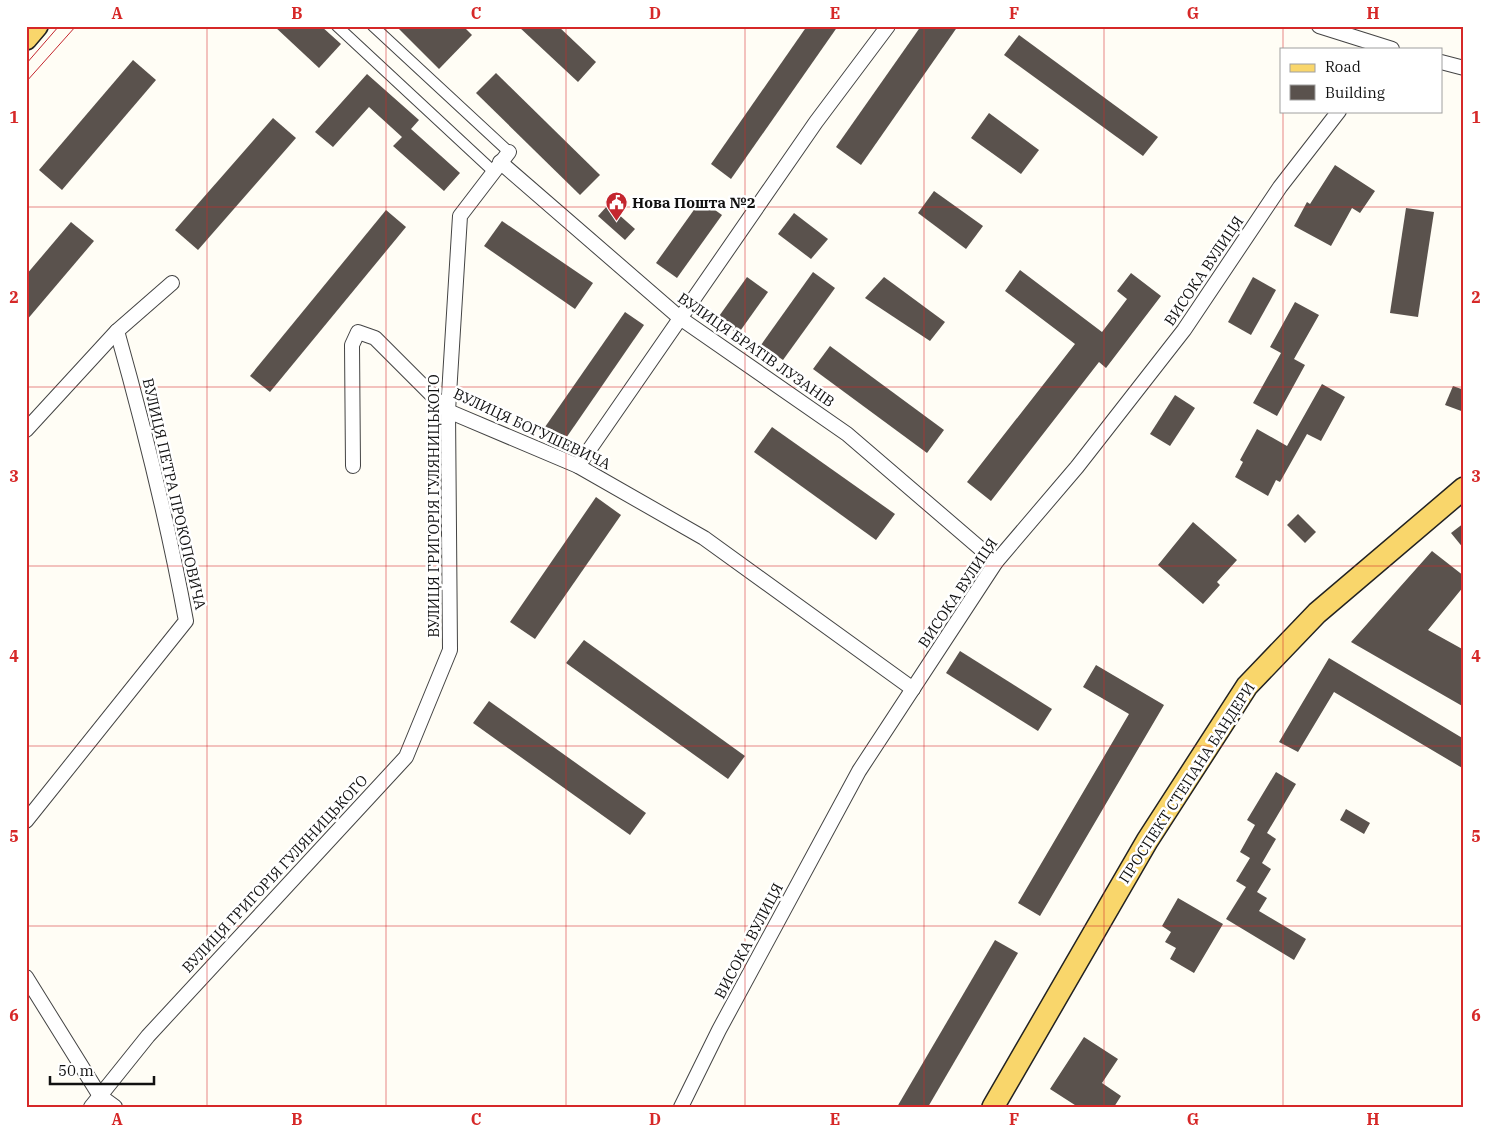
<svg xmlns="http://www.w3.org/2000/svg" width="1490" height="1133" viewBox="0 0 1490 1133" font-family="'IBM Plex Serif',serif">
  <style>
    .building { fill: #5a524d }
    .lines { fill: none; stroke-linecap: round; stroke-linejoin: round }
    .pedestrian-casing { stroke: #444; stroke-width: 12 }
    .minor-casing { stroke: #444; stroke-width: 16 }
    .primary-casing { stroke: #222; stroke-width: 24 }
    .pedestrian { stroke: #fff; stroke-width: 10 }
    .minor { stroke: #fff; stroke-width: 14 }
    .primary { stroke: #f9d66b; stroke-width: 21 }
    .tram { stroke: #c4262e; stroke-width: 1 }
    .grid { fill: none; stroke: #d62828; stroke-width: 1; stroke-opacity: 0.55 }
    .labels { text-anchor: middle; stroke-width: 5; stroke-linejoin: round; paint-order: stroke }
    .poi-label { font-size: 15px; font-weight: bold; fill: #111; stroke: #fff; text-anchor: start }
    .street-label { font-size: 15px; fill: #111; stroke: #fff }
    .neatline { fill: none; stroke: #d62828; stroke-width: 2 }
    .grid-label { font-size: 16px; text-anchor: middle; font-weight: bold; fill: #d62828 }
  </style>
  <rect width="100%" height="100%" fill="#fffdf5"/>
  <g class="building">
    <path d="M274,26h47l20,18 -22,24z"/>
    <path d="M396,26h67l9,9 -33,34z"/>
    <path d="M518,26h40l38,36 -18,20z"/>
    <path d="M807,26h31l-107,153 -20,-15z"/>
    <path d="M921,26h37l-97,139 -25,-18z"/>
    <path d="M1019,35l139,102 -15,19 -139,-101z"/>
    <path d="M133,60l23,20 -94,110 -23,-20z"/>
    <path d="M496,73l104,102 -20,20 -104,-102z"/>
    <path d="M367,74l52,46 -8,9 49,44 -16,18 -51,-45 9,-9 -33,-30 -36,40 -18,-15z"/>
    <path d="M989,113l50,37 -18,24 -50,-36z"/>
    <path d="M273,118l23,20 -98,112 -23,-20z"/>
    <path d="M1335,165l40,26 -15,22 -8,-5 -21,38 -37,-20 13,-24 3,2z"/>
    <path d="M934,191l49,35 -17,23 -48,-36z"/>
    <path d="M701,200l21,15 -45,63 -21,-15z"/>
    <path d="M608,205l27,24 -10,11 -27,-24z"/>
    <path d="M1406,208l28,4 -16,105 -28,-4z"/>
    <path d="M386,210l20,17 -136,165 -20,-16z"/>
    <path d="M794,213l34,26 -17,20 -33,-25z"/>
    <path d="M502,221l91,62 -18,26 -91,-63z"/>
    <path d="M71,222l23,19 -68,80v-46z"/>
    <path d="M1020,270l82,62 25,-33 -10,-8 14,-18 30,23 -55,72 -7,-6 -108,139 -24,-19 108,-138 -70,-53z"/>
    <path d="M813,272l22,16 -52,72 -22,-15z"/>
    <path d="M747,277l21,15 -30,42 -21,-15z"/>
    <path d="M884,277l61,45 -15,19 -65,-43z"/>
    <path d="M1253,277l23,13 -25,45 -23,-13z"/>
    <path d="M1295,302l24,13 -25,44 11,6 -28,51 -24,-13 28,-50 -11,-6z"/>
    <path d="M625,312l19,13 -80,116 -19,-14z"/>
    <path d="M830,346l114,84 -17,23 -114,-84z"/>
    <path d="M1322,384l23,13 -24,44 -14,-7 -27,48 -4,-2 -8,16 -33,-19 8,-15 -3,-2 17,-31 30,17z"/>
    <path d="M1453,386l11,4v22l-19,-7z"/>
    <path d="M1175,395l20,13 -25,38 -20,-12z"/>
    <path d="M772,427l123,87 -19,26 -122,-88z"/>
    <path d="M596,497l25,18 -86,124 -25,-17z"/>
    <path d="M1298,514l18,18 -11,11 -18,-18z"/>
    <path d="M1193,522l44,38 -20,22 3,3 -17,19 -45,-39z"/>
    <path d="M1464,523v26l-13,-16z"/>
    <path d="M1432,551l32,25v10l-36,44 36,20v57l-113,-65z"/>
    <path d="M584,640l161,116 -17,23 -162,-116z"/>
    <path d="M960,651l92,58 -14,22 -92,-58z"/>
    <path d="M1329,658l135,81v30l-130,-77 -36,60 -19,-10z"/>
    <path d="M1096,665l68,40 -124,211 -22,-13 111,-189 -46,-27z"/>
    <path d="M489,701l157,112 -16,22 -157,-112z"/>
    <path d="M1276,772l20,12 -29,49 9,6 -14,24 9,6 -14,23 10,6 -8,13 47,28 -12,21 -68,-41 20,-32 -10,-6 14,-23 -10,-6 15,-27 -8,-5z"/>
    <path d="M1346,809l24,14 -6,11 -24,-14z"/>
    <path d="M1178,898l45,26 -29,49 -24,-14 6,-11 -11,-6 6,-10 -9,-6z"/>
    <path d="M995,940l23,13 -90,154h-31z"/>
    <path d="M1084,1037l34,22 -16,24 19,13 -7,11h-36l-28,-18z"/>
  </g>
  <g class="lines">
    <defs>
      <g id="pedestrian">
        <path d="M337,26l156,145"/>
        <path d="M373,26l136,126"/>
      </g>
      <g id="minor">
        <path d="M1319,26l73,23"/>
        <path d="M1441,62l23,6"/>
        <path d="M500,162l180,156 167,116 149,128"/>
        <path d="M26,430l91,-99 55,-48"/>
        <path d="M353,466l-1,-121 6,-13 17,6 73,73 130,55 126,72 209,151"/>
        <path d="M578,466l238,-344 72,-96"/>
        <path d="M26,821l160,-200c-18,-98 -42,-194 -69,-290"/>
        <path d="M26,977l74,119 15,11"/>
        <path d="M91,1107l57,-71 258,-279 44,-107 -2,-239 12,-195 49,-64"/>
        <path d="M681,1107l38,-77 140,-259 137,-209 81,-95 107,-137 96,-143 59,-76"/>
      </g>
      <g id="primary">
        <path d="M26,39l11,-13"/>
        <path d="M993,1107l154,-266 100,-155 70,-73 147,-125"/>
      </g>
    </defs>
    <use href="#pedestrian" class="pedestrian-casing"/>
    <use href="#minor" class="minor-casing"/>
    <use href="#primary" class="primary-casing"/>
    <use href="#pedestrian" class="pedestrian"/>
    <use href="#minor" class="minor"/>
    <use href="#primary" class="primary"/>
    <g class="tram">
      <path d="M26,64l33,-38"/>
      <path d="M26,82l50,-56"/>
    </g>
  </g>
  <path class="grid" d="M207,26v1081M386,26v1081M566,26v1081M745,26v1081M924,26v1081M1104,26v1081M1283,26v23M1283,111v996M26,207h1438M26,387h1438M26,566h1438M26,746h1438M26,926h1438"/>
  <defs>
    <symbol id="civic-pin" viewBox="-11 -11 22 30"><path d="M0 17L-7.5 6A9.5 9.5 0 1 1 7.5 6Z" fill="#c4262e" stroke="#fff"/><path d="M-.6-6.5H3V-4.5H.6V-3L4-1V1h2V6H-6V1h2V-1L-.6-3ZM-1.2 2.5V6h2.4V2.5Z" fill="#fff"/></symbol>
  </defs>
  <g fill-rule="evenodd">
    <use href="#civic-pin" x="604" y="190" width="25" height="34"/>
  </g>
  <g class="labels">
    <g class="poi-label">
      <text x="632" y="208">Нова Пошта №2</text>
    </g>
    <g class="street-label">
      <text transform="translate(1204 271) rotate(-56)" y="5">ВИСОКА ВУЛИЦЯ</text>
      <text transform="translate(756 350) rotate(35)" y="5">ВУЛИЦЯ БРАТІВ ЛУЗАНІВ</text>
      <text transform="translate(532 429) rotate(25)" y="5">ВУЛИЦЯ БОГУШЕВИЧА</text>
      <text transform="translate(174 494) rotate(77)" y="5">ВУЛИЦЯ ПЕТРА ПРОКОПОВИЧА</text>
      <text transform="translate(434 506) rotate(-90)" y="5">ВУЛИЦЯ ГРИГОРІЯ ГУЛЯНИЦЬКОГО</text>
      <text transform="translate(958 593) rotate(-56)" y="5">ВИСОКА ВУЛИЦЯ</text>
      <text transform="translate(1187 783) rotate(-57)" y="5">ПРОСПЕКТ СТЕПАНА БАНДЕРИ</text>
      <text transform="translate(275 874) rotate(-47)" y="5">ВУЛИЦЯ ГРИГОРІЯ ГУЛЯНИЦЬКОГО</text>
      <text transform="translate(749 941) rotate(-62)" y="5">ВИСОКА ВУЛИЦЯ</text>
    </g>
  </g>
  <rect width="1490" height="1133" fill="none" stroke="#ffffff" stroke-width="55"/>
  <rect x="1280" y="48" width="162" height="65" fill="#ffffff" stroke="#a0a0a0"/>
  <rect x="1290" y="64" width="25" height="8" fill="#f9d66b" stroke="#a0a0a0"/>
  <text x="1325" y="72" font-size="15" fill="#111111">Road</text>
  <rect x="1290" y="85" width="25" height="15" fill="#5a524d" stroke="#a0a0a0"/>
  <text x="1325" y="98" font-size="15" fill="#111111">Building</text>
  <path d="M50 1076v8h104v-8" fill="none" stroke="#111111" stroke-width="2.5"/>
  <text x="58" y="1076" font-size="15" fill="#111111" stroke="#ffffff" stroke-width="4" paint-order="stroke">50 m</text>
  <rect x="28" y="28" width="1434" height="1078" class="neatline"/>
  <g class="grid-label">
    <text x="117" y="19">A</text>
    <text x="297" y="19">B</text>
    <text x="476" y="19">C</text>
    <text x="655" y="19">D</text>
    <text x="835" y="19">E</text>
    <text x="1014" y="19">F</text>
    <text x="1193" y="19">G</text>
    <text x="1373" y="19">H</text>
    <text x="14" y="123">1</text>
    <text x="1476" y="123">1</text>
    <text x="14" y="303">2</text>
    <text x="1476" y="303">2</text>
    <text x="14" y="482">3</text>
    <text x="1476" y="482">3</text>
    <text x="14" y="662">4</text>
    <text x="1476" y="662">4</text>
    <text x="14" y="842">5</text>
    <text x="1476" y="842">5</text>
    <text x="14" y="1021">6</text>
    <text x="1476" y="1021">6</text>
    <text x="117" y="1125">A</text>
    <text x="297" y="1125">B</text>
    <text x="476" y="1125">C</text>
    <text x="655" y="1125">D</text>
    <text x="835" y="1125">E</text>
    <text x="1014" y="1125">F</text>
    <text x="1193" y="1125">G</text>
    <text x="1373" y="1125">H</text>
  </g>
</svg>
